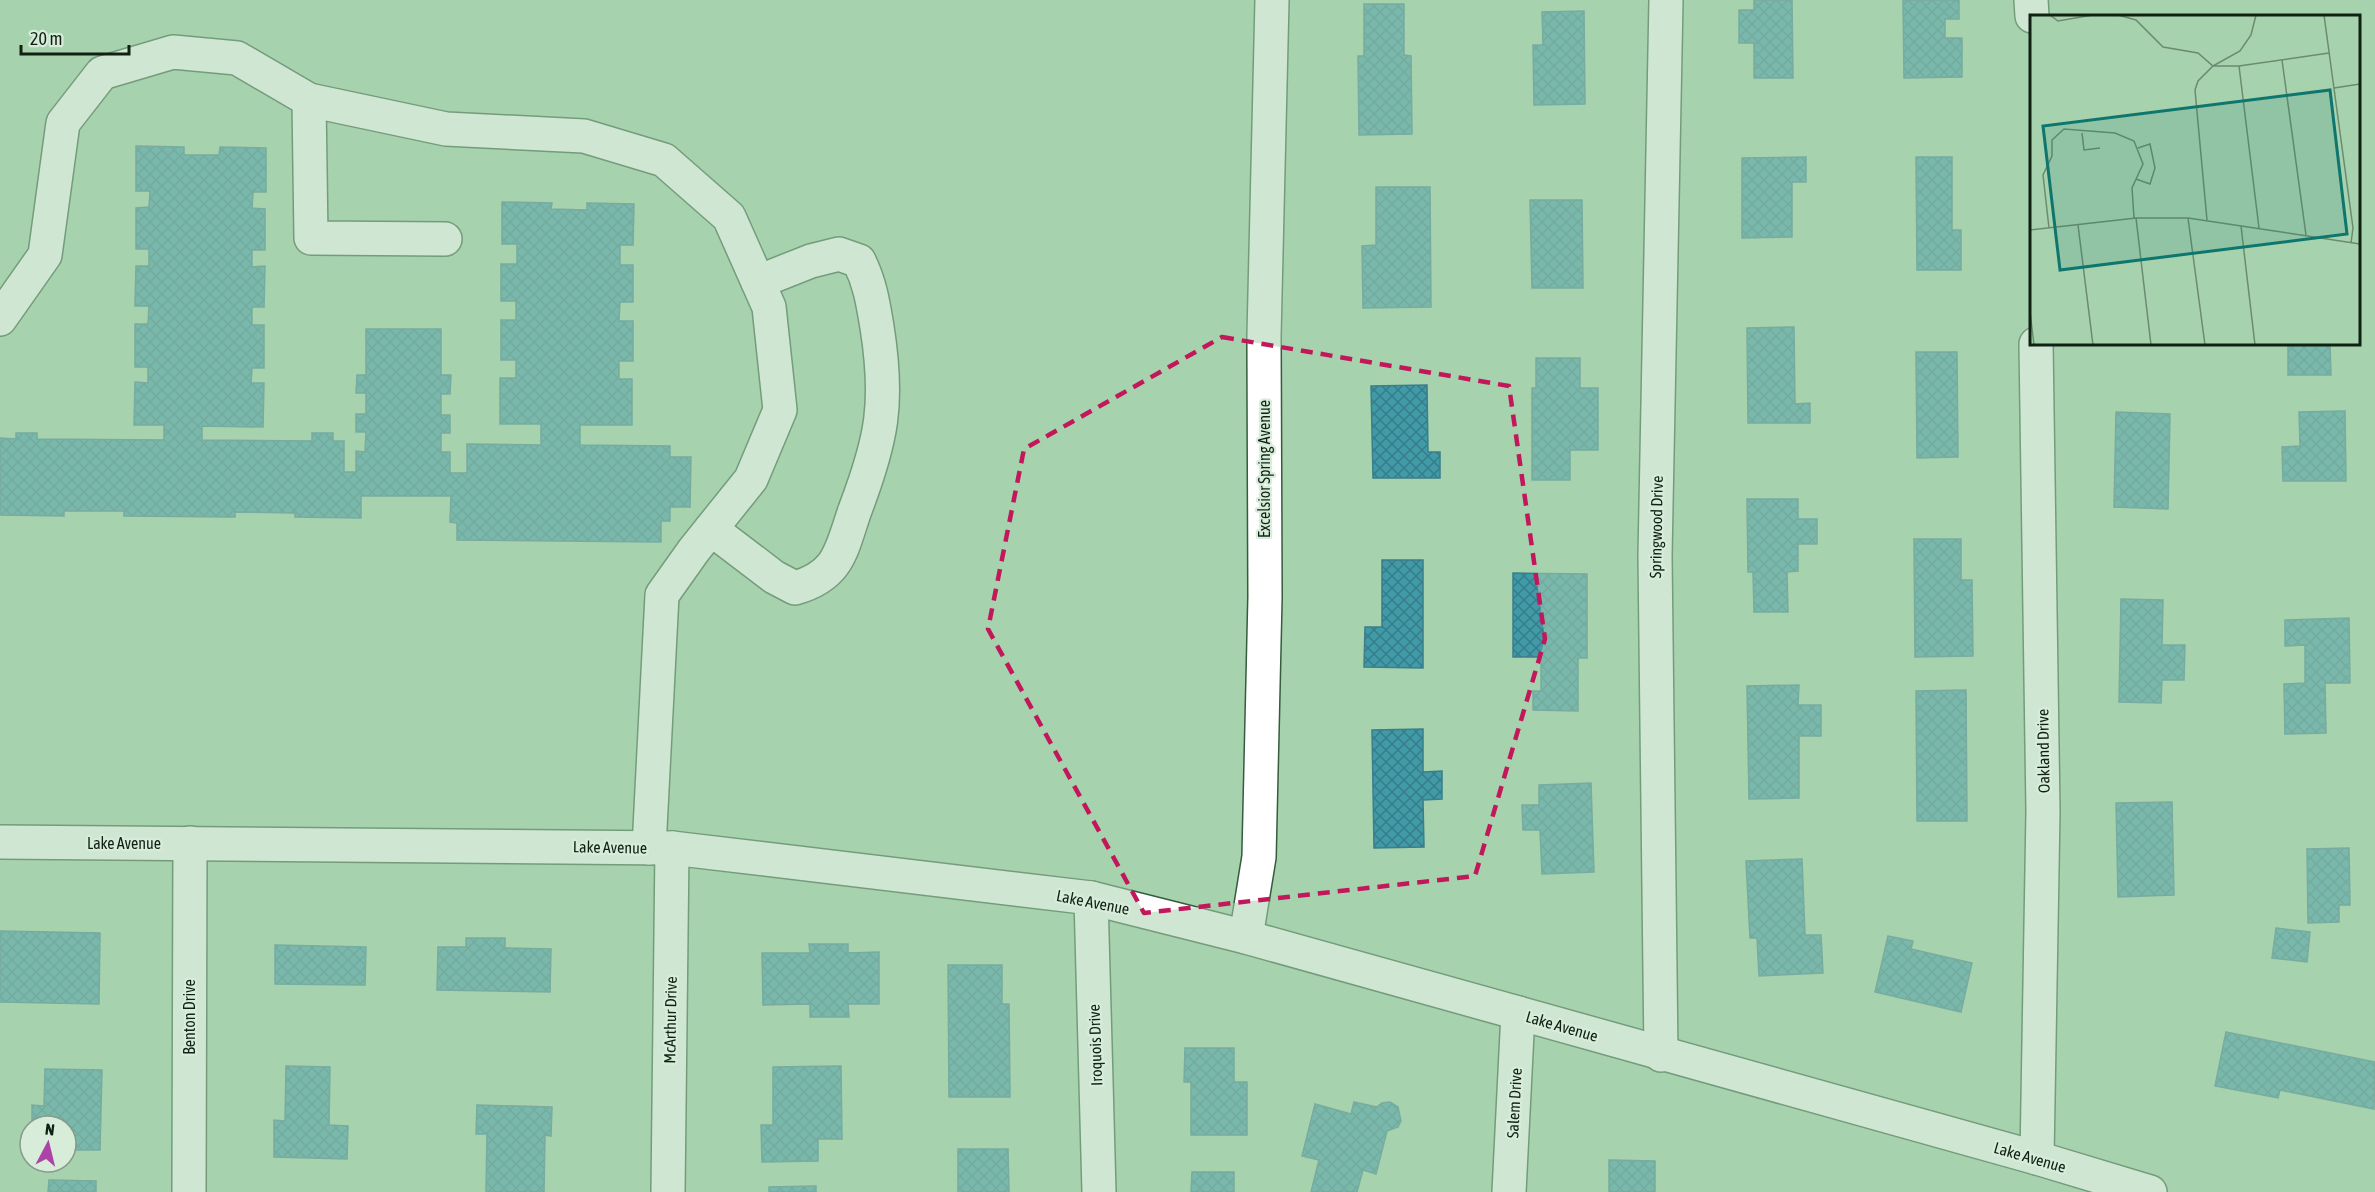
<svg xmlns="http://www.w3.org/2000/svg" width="2375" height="1192" viewBox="0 0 2375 1192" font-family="'Asap Condensed',sans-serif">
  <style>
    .building { fill: url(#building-cross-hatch); stroke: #3c7e89; stroke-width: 1.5 }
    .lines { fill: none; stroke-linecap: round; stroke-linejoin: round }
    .minor-casing { stroke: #355c3d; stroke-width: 36 }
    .major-casing { stroke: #355c3d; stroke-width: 36 }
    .minor { stroke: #fff; stroke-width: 33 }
    .major { stroke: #fff; stroke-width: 33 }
    .marked { fill: none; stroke: #c2185b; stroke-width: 4.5; stroke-dasharray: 12 8; stroke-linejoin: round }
    .labels { text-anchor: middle; stroke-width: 4.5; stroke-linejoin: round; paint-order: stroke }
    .street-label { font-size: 16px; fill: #102114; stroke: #d7edda }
    .inset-road { fill: none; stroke: #6b8b70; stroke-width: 1.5 }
    .view { fill: #0f766e; fill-opacity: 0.15; stroke: #0f766e; stroke-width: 3 }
    .inset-edge { fill: none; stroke: #102114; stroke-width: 3 }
  </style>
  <defs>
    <pattern id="building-cross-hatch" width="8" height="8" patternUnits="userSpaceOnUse" patternTransform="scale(1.5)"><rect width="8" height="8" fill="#419aa8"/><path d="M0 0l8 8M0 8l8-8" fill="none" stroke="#357d88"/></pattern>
  </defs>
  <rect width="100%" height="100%" fill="#a7d2ae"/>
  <g class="building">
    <path d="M1754,0h38l1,78h-39v-35h-15v-33h15z"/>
    <path d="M1903,0h56v19h-14v19h17v39l-58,1z"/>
    <path d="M1364,4h40v51l7,1 1,78 -53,1 -1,-79h6z"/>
    <path d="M1584,11l1,93 -51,1 -1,-60h10l-1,-33z"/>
    <path d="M136,146l48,1v8h35l1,-8 46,1v44h-13l-1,16 13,1v41h-13v17l13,-1 -1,41h-12v18h12v43h-12l-1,15h13l-1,44 -61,-1v14l110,1v-8h21v8h11v31h12v-21l9,1 1,-20h-10v-18h10v-21h-10l1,-18h9v-46h75v46h10l-1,19h-9v21h9v18h-9v19h9v21h17v-29l74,1v-21h-41v-46h16v-18h-15v-40h15v-19h-15v-37h16v-20h-15v-42l50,1 -1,6 36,1v-7l47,1 -1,41h-13v20h13v37h-13l-1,19h14v40h-14v18h13v46h-52v20l90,1v11h21l-1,50h-20v14h-9v21l-204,-2v-17l-7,-1 1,-26h-90v22l-66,-1v-4l-60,-1v5l-111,-1v-5h-60v5l-64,-1v-77l16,1v-6h21v6l127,1v-15h-30l1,-43 13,1v-16h-13v-43h13l1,-18h-14l1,-40h13v-17h-13v-41l13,-1 1,-16h-14z"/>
    <path d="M1806,157v25h-14v55l-50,1v-80z"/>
    <path d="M1916,157h36v73h9v40h-44z"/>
    <path d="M1376,187h54l1,120 -68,1 -1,-62 14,-1z"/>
    <path d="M1530,200h52l1,88h-51z"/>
    <path d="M1794,327l1,77 15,-1v20h-62l-1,-95z"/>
    <path d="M2288,344h42l1,31h-43z"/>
    <path d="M1916,352h41l1,105 -41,1z"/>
    <path d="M1536,358h44v30h18v62h-28v30h-38v-92h4z"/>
    <path d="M1427,385l1,67h12v26h-67l-2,-92z"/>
    <path d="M2345,411l1,70h-63l-1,-34 18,-1 -1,-34z"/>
    <path d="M2116,412l54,2 -2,95 -54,-2z"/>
    <path d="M1747,499h51v20h19v25h-19v27l-11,1 1,40h-34l-1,-40h-5z"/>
    <path d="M1914,539h47v41h11l1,76 -58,1z"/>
    <path d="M1382,560h41v108l-59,-1 1,-40h17z"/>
    <path d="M1513,573l74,1v84h-9v53l-45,-1v-19h8v-34h-28z"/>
    <path d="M2121,599l42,1 -1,45h23l-1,35h-22l-1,23 -42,-1z"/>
    <path d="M2349,618l1,65h-25l1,50 -41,1 -1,-50 21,-1v-38l-20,1v-26z"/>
    <path d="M1799,685l-1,20h23v31h-22v62l-50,1 -2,-113z"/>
    <path d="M1966,690l1,131h-50l-1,-130z"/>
    <path d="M1423,729v43l19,-1v28l-19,1 1,47 -50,1 -2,-118z"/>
    <path d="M1591,783l3,89 -52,2 -2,-44h-17l-1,-25h17v-20z"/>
    <path d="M2172,802l2,93 -56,2 -2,-94z"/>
    <path d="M2349,848l1,57h-11v17l-31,1 -1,-74z"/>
    <path d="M1802,859l3,76h16l2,38 -64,3 -2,-38h-7l-4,-77z"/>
    <path d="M2276,928l34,4 -3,30 -35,-4z"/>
    <path d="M0,931l100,2 -1,71 -99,-2z"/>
    <path d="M1888,936l25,5 -2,8 61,14 -11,49 -86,-20z"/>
    <path d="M466,938h39v10l46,1 -1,43 -113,-2 1,-43h28z"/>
    <path d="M809,944h39v9l31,-1v52h-31l1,13h-39v-13l-47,1 -1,-52h48z"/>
    <path d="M275,945l91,2 -1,38 -90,-1z"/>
    <path d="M948,965h54v39h7l1,93h-61z"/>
    <path d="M2226,1032l149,30 -1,47 -94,-19 -2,8 -63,-12z"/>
    <path d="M1185,1048h49v34h13v53h-56v-53h-7z"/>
    <path d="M286,1066l44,1 -1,58 19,1 -1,33 -73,-2v-37l11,1z"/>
    <path d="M841,1066l1,73h-24v22l-56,1 -1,-37h12v-58z"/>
    <path d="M45,1069l57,1 -2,80h-34v-24h-34v-21l12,1z"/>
    <path d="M1354,1102l23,5 5,-4 8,-1 8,5 3,14 -3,6 -11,4 -11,43 -13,-4 -6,22h-46l8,-32 -17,-4 13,-52 36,10z"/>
    <path d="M477,1105l75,2 -1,29 -6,-1 -1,57h-58l1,-58h-11z"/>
    <path d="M958,1149h50l1,43h-51z"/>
    <path d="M1609,1160l46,1v31h-46z"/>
    <path d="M1192,1172h42v20h-43z"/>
    <path d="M49,1180l47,1v11h-48z"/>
    <path d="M816,1186v6h-47v-5z"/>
  </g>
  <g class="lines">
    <defs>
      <g id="minor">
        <path d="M2031,0l1,16"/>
        <path d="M309,100l2,138 134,1"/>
        <path d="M0,319l45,-64 18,-132 39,-50 71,-21 64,6 72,42 137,29 138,7 80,24 65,57 40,90 11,103 -29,69 -57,71 -32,45 -13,253"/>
        <path d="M2036,344l7,467 -6,347"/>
        <path d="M711,529l63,48 21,11c45,-13 46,-38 60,-78 27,-71 34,-107 22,-183 -4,-24 -7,-44 -18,-66l-20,-7 -28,7 -53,21"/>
        <path d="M1091,898l8,294"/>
        <path d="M1246,937l13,-80 6,-260 -1,-261 8,-336"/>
        <path d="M1661,1055l-6,-499 11,-556"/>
        <path d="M189,1192l1,-349"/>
        <path d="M668,1192l4,-344"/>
        <path d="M1509,1192l9,-179"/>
      </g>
      <path id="major" d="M0,842l672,6 419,50 155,39 791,221 113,34"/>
    </defs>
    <use href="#minor" class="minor-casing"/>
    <use href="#major" class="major-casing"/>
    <use href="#minor" class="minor"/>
    <use href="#major" class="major"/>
  </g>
  <path d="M0 0H2375V1192H0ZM1222,337l287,49 36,253 -70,237 -331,37 -156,-284 36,-180z" fill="#a7d2ae" fill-opacity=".55" fill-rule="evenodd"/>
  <path class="marked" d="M1222,337l287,49 36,253 -70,237 -331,37 -156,-284 36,-180z"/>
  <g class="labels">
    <g class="street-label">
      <text transform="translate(1264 469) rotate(-90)" y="6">Excelsior Spring Avenue</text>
      <text transform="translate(1656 527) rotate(-89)" y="6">Springwood Drive</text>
      <text transform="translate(2043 751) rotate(-91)" y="6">Oakland Drive</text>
      <text x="124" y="849">Lake Avenue</text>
      <text transform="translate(610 847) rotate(1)" y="6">Lake Avenue</text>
      <text transform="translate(1093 902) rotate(11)" y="6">Lake Avenue</text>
      <text transform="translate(189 1017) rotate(-90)" y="6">Benton Drive</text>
      <text transform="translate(670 1020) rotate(-89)" y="6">McArthur Drive</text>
      <text transform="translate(1562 1026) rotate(16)" y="6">Lake Avenue</text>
      <text transform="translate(1095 1045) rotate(-92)" y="6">Iroquois Drive</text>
      <text transform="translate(1514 1103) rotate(-87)" y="6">Salem Drive</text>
      <text transform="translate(2030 1157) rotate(16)" y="6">Lake Avenue</text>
    </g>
  </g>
  <g transform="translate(2030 15)">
    <rect width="330" height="330" fill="#a7d2ae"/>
    <path class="inset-road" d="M20,0l8,6 35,-6M88,0l18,5 27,27 35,6 15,13 27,-15 11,-16 5,-20M294,0l29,213 -2,15M252,45l24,175M209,51l20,162M304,73l26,-4M52,118l2,17 16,-2M106,164l14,5 5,-16 -5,-24 -12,4M106,203l15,127M158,203l17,127M177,205l-12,-130 3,-9 15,-15h26l90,-13M48,210l15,120M211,211l14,119M19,213l-6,-53 9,-19v-16l12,-11 51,4 19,8 9,23 -11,24 2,30M0,215l106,-12h52l172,26M0,297l4,33"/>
    <path class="view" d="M300,75l17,144 -287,36 -17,-144z"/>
    <rect width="330" height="330" class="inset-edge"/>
  </g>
  <g transform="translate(48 1144) rotate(7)"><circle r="28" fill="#d7edda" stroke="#879b8b" stroke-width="1.5"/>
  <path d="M0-4.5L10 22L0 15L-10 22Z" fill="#ac44a8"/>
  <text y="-9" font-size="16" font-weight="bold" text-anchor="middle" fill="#102114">N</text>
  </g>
  <path d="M21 45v9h108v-9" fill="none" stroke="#102114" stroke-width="3"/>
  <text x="30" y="45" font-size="18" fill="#102114" stroke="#d7edda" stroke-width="4.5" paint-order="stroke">20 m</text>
</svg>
